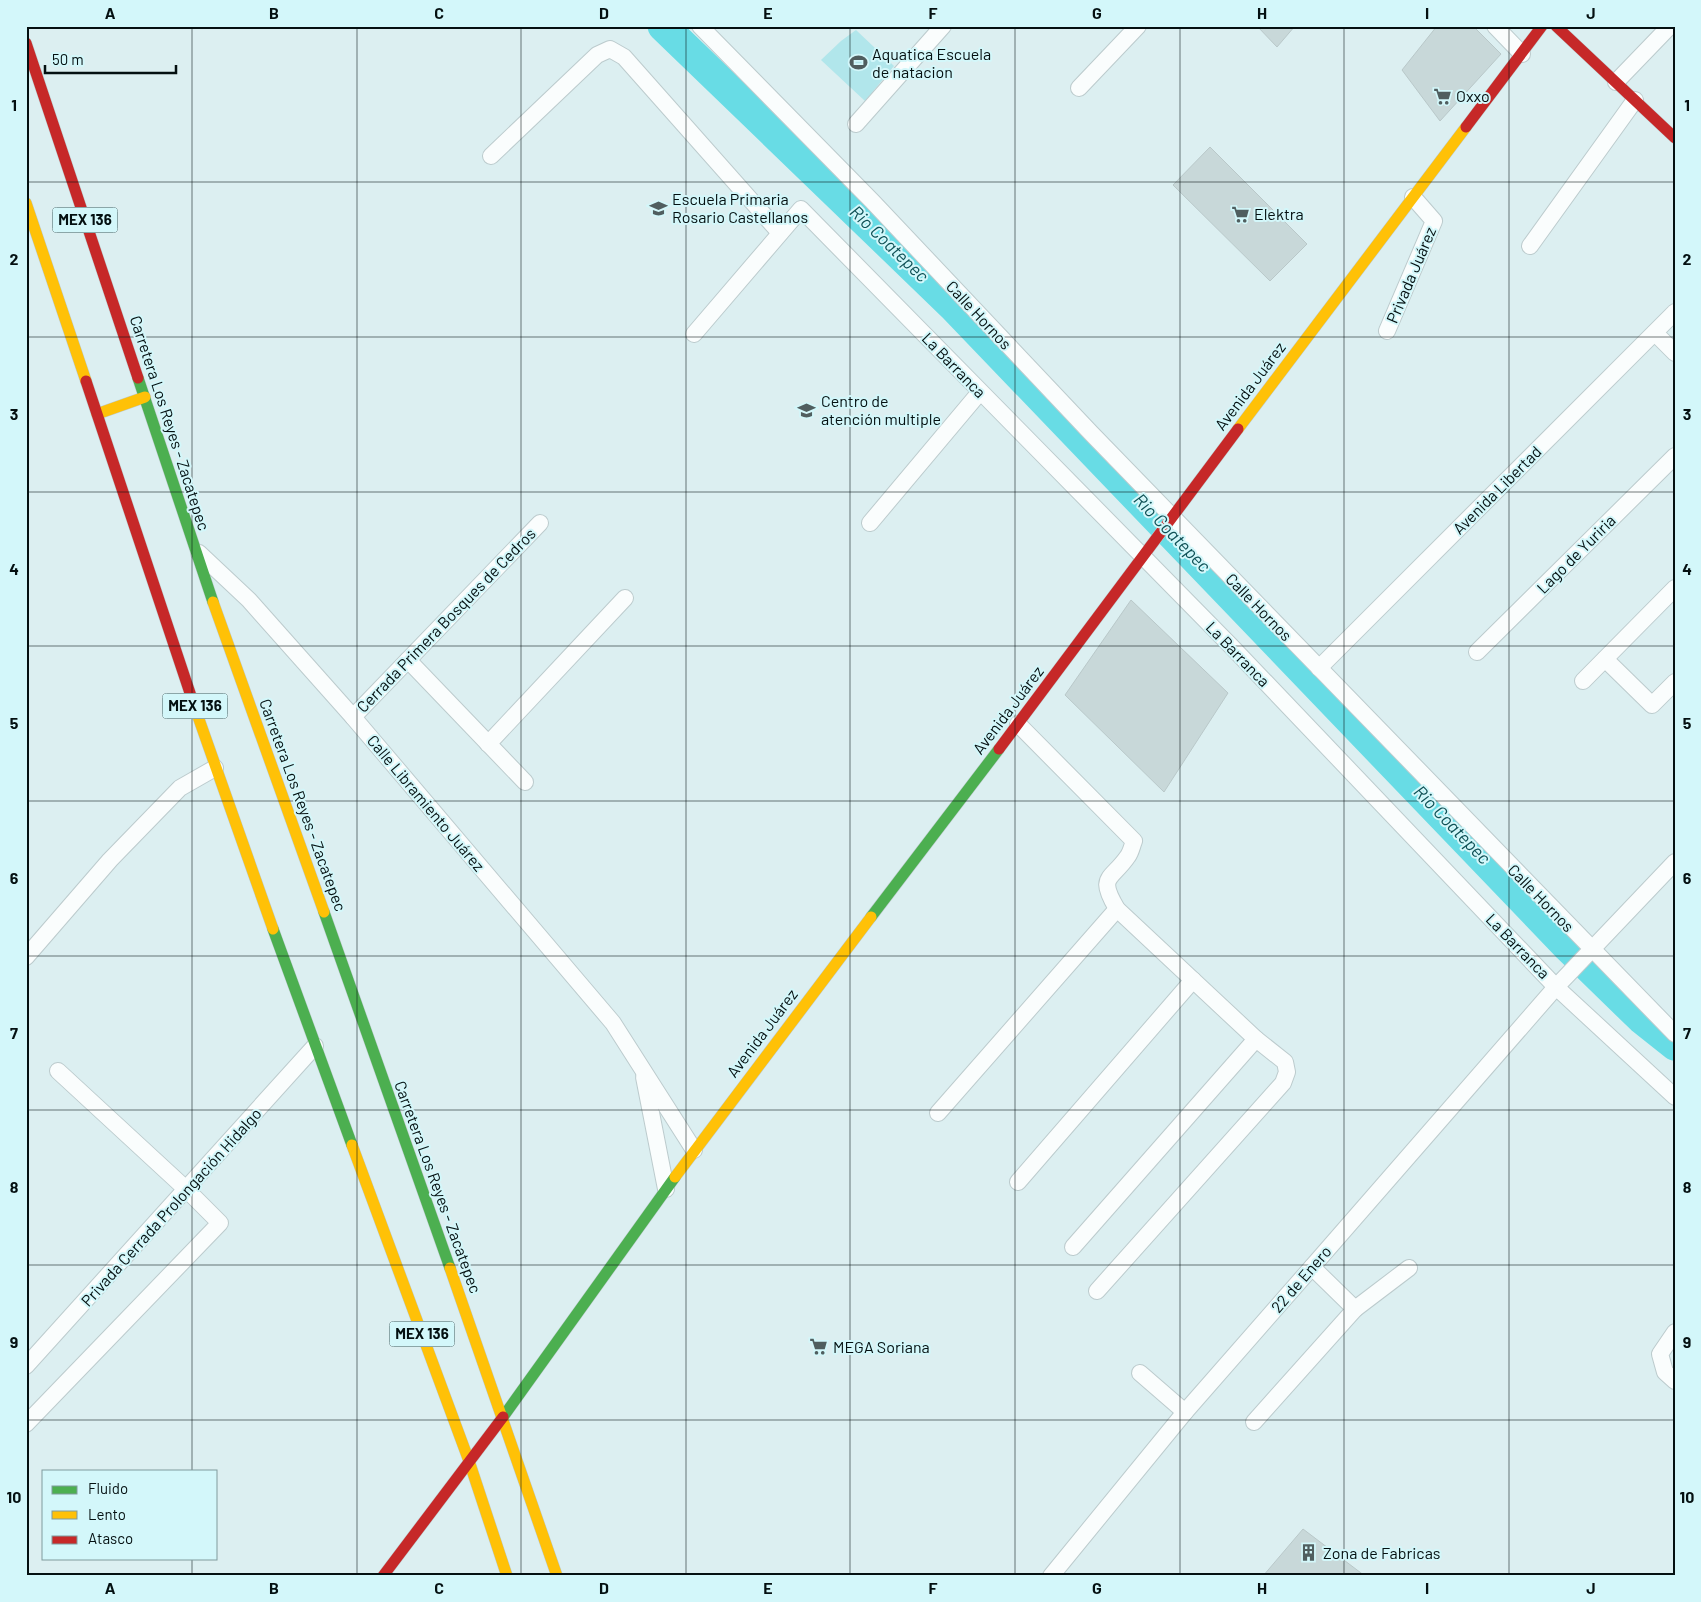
<svg xmlns="http://www.w3.org/2000/svg" width="1701" height="1602" viewBox="0 0 1701 1602" font-family="Barlow,sans-serif">
  <style>
    .green { fill: #b1e6eb }
    .lines { fill: none; stroke-linecap: round; stroke-linejoin: round }
    .river { stroke: #68dce5; stroke-width: 31 }
    .building { fill: #c8d8d9; stroke: #b9c8c9 }
    .street-casing { stroke: #bccbcd; stroke-width: 18 }
    .fast-casing { stroke: #bccbcd; stroke-width: 12 }
    .slow-casing { stroke: #bccbcd; stroke-width: 12 }
    .jam-casing { stroke: #bccbcd; stroke-width: 12 }
    .street { stroke: #fafdfd; stroke-width: 16 }
    .fast { stroke: #4caf50; stroke-width: 11 }
    .slow { stroke: #ffc107; stroke-width: 11 }
    .jam { stroke: #c62828; stroke-width: 11 }
    .grid { fill: none; stroke: #041011; stroke-width: 1; stroke-opacity: 0.55 }
    .labels { text-anchor: middle; stroke-width: 4; stroke-linejoin: round; paint-order: stroke }
    .shield { fill: #d3f7fa; stroke: #425557; stroke-width: 1 }
    .shield-label { font-size: 15px; font-weight: bold; fill: #041011 }
    .poi-label { font-size: 16px; fill: #041011; stroke: #d3f7fa; text-anchor: start }
    .street-label { font-size: 16px; fill: #041011; stroke: #d3f7fa }
    .water-label { font-size: 18px; font-style: italic; fill: #0f5156; stroke: #d3f7fa }
    .neatline { fill: none; stroke: #041011; stroke-width: 2 }
    .grid-label { font-size: 16px; text-anchor: middle; font-weight: bold; fill: #041011 }
  </style>
  <rect width="100%" height="100%" fill="#dceff1"/>
  <path class="green" d="M856,30l38,36 -29,35 -44,-41 20,-19z"/>
  <g class="lines">
    <path class="river" d="M663,26l290,280 615,641 73,71 34,27"/>
  </g>
  <g class="building">
    <path d="M1257,26h38l-18,21z"/>
    <path d="M1437,26h36l28,28 -61,67 -38,-51z"/>
    <path d="M1210,147l97,97 -37,37 -97,-96z"/>
    <path d="M1131,600l97,93 -64,99 -99,-97z"/>
    <path d="M1303,1529l62,47h-102z"/>
  </g>
  <g class="lines">
    <defs>
      <g id="street">
        <path d="M700,26l172,175 219,232 584,601"/>
        <path d="M1495,26l27,28"/>
        <path d="M1616,82l54,-56"/>
        <path d="M1079,88l59,-62"/>
        <path d="M856,124l87,-98"/>
        <path d="M491,156l106,-101 13,-6 14,8 156,176"/>
        <path d="M1530,246l105,-146"/>
        <path d="M1387,331l47,-110 -21,-24"/>
        <path d="M1655,333l20,20"/>
        <path d="M694,334l107,-125 431,438 324,340 119,110"/>
        <path d="M870,523l110,-131"/>
        <path d="M199,553l50,47 104,117 260,306 81,127"/>
        <path d="M1477,652l198,-196"/>
        <path d="M1605,659l47,46 23,-23"/>
        <path d="M408,660l117,122"/>
        <path d="M1319,668l356,-356"/>
        <path d="M1583,681l92,-93"/>
        <path d="M353,717l187,-194"/>
        <path d="M1018,724l116,117c-2,5 -3,11 -6,15 -17,25 -31,19 -11,53l139,130 29,23 2,10 -4,11 -186,208"/>
        <path d="M488,744l137,-146"/>
        <path d="M26,957l84,-97 70,-72 35,-20"/>
        <path d="M644,1077l22,112"/>
        <path d="M938,1113l179,-204"/>
        <path d="M1018,1182l175,-202"/>
        <path d="M1073,1247l183,-208"/>
        <path d="M1355,1309l54,-41"/>
        <path d="M1675,1332l-15,22 5,18 10,9"/>
        <path d="M26,1366l289,-320"/>
        <path d="M1140,1373l45,39"/>
        <path d="M1254,1422l101,-113 -43,-42"/>
        <path d="M26,1424l194,-201 -33,-33 -129,-119"/>
        <path d="M1051,1576l134,-164 127,-145 244,-280 119,-125"/>
      </g>
      <g id="fast">
        <path d="M138,378l75,224"/>
        <path d="M324,912l126,356"/>
        <path d="M871,917l128,-168"/>
        <path d="M273,929l79,216"/>
        <path d="M503,1417l172,-240"/>
      </g>
      <g id="slow">
        <path d="M26,203l60,178"/>
        <path d="M97,414l48,-17"/>
        <path d="M1238,429l228,-302"/>
        <path d="M213,602l111,310"/>
        <path d="M195,708l78,221"/>
        <path d="M352,1145l117,316 38,115"/>
        <path d="M675,1177l196,-260"/>
        <path d="M450,1268l107,308"/>
      </g>
      <g id="jam">
        <path d="M1556,26l119,112"/>
        <path d="M26,43l112,335"/>
        <path d="M1466,127l76,-101"/>
        <path d="M86,381l109,327"/>
        <path d="M999,749l239,-320"/>
        <path d="M383,1576l120,-159"/>
      </g>
    </defs>
    <use href="#street" class="street-casing"/>
    <use href="#fast" class="fast-casing"/>
    <use href="#slow" class="slow-casing"/>
    <use href="#jam" class="jam-casing"/>
    <use href="#street" class="street"/>
    <use href="#fast" class="fast"/>
    <use href="#slow" class="slow"/>
    <use href="#jam" class="jam"/>
  </g>
  <path class="grid" d="M192,26v1445M357,26v1550M521,26v1550M686,26v1550M850,26v1550M1015,26v1550M1180,26v1550M1344,26v1550M1509,26v1550M26,182h1649M26,337h1649M26,492h1649M26,646h1649M26,801h1649M26,956h1649M26,1110h1649M26,1265h1649M26,1420h1649M192,1558v18"/>
  <defs>
    <symbol id="stadium-bare" viewBox="-9 -9 18 18"><path d="M0-5a6.5 5 0 1 0 0 10a6.5 5 0 1 0 0-10ZM-3.5-1.8h7v3.6h-7Z" fill="#505e5f" stroke="#d3f7fa" stroke-width="2.5" paint-order="stroke"/></symbol>
    <symbol id="supermarket-bare" viewBox="-9 -9 18 18"><path d="M-6-5.5h2.5l.6 2H6L4.5 2H-2.5L-4.4-4H-6ZM-1.5 3.2a1.3 1.3 0 1 0 .1 0ZM3 3.2a1.3 1.3 0 1 0 .1 0Z" fill="#505e5f" stroke="#d3f7fa" stroke-width="2.5" paint-order="stroke"/></symbol>
    <symbol id="school-bare" viewBox="-9 -9 18 18"><path d="M0-5L7-2L0 1L-7-2ZM-4 1L0 2.5L4 1V4Q0 6-4 4Z" fill="#505e5f" stroke="#d3f7fa" stroke-width="2.5" paint-order="stroke"/></symbol>
    <symbol id="building-bare" viewBox="-9 -9 18 18"><path d="M-4-6H4V6H1V3H-1V6H-4ZM-2.5-4.3h1.7v1.8h-1.7ZM.8-4.3h1.7v1.8H.8ZM-2.5-1h1.7V.8h-1.7ZM.8-1h1.7V.8H.8Z" fill="#505e5f" stroke="#d3f7fa" stroke-width="2.5" paint-order="stroke"/></symbol>
  </defs>
  <g fill-rule="evenodd">
    <use href="#stadium-bare" x="846" y="50" width="25" height="25"/>
    <use href="#supermarket-bare" x="1430" y="84" width="25" height="25"/>
    <use href="#school-bare" x="646" y="196" width="25" height="25"/>
    <use href="#supermarket-bare" x="1228" y="202" width="25" height="25"/>
    <use href="#school-bare" x="794" y="398" width="25" height="25"/>
    <use href="#supermarket-bare" x="806" y="1334" width="25" height="25"/>
    <use href="#building-bare" x="1296" y="1540" width="25" height="25"/>
  </g>
  <g class="labels">
    <g class="shield">
      <rect x="52.5" y="207.5" width="65" height="25" rx="4"/>
      <rect x="162.5" y="693.5" width="65" height="25" rx="4"/>
      <rect x="389.5" y="1321.5" width="65" height="25" rx="4"/>
    </g>
    <g class="shield-label">
      <text x="85" y="225">MEX 136</text>
      <text x="195" y="711">MEX 136</text>
      <text x="422" y="1339">MEX 136</text>
    </g>
    <g class="poi-label">
      <text x="872" y="60">Aquatica Escuela<tspan x="872" dy="18">de natacion</tspan></text>
      <text x="1456" y="102">Oxxo</text>
      <text x="672" y="205">Escuela Primaria<tspan x="672" dy="18">Rosario Castellanos</tspan></text>
      <text x="1254" y="220">Elektra</text>
      <text x="821" y="407">Centro de<tspan x="821" dy="18">atención multiple</tspan></text>
      <text x="833" y="1353">MEGA Soriana</text>
      <text x="1323" y="1559">Zona de Fabricas</text>
    </g>
    <g class="street-label">
      <text transform="translate(1411 275) rotate(-67)" y="6">Privada Juárez</text>
      <text transform="translate(979 315) rotate(47)" y="6">Calle Hornos</text>
      <text transform="translate(954 365) rotate(46)" y="6">La Barranca</text>
      <text transform="translate(1250 386) rotate(-53)" y="6">Avenida Juárez</text>
      <text transform="translate(170 423) rotate(72)" y="6">Carretera Los Reyes - Zacatepec</text>
      <text transform="translate(1497 490) rotate(-45)" y="6">Avenida Libertad</text>
      <text transform="translate(1576 554) rotate(-45)" y="6">Lago de Yuriria</text>
      <text transform="translate(1259 607) rotate(46)" y="6">Calle Hornos</text>
      <text transform="translate(446 620) rotate(-46)" y="6">Cerrada Primera Bosques de Cedros</text>
      <text transform="translate(1238 654) rotate(46)" y="6">La Barranca</text>
      <text transform="translate(1008 710) rotate(-53)" y="6">Avenida Juárez</text>
      <text transform="translate(426 803) rotate(50)" y="6">Calle Libramiento Juárez</text>
      <text transform="translate(303 805) rotate(70)" y="6">Carretera Los Reyes - Zacatepec</text>
      <text transform="translate(1541 898) rotate(46)" y="6">Calle Hornos</text>
      <text transform="translate(1518 946) rotate(46)" y="6">La Barranca</text>
      <text transform="translate(762 1033) rotate(-53)" y="6">Avenida Juárez</text>
      <text transform="translate(438 1187) rotate(70)" y="6">Carretera Los Reyes - Zacatepec</text>
      <text transform="translate(171 1207) rotate(-48)" y="6">Privada Cerrada Prolongación Hidalgo</text>
      <text transform="translate(1301 1279) rotate(-49)" y="6">22 de Enero</text>
    </g>
    <g class="water-label">
      <text transform="translate(889 244) rotate(44)" y="6">Rio Coatepec</text>
      <text transform="translate(1172 533) rotate(46)" y="6">Rio Coatepec</text>
      <text transform="translate(1452 825) rotate(46)" y="6">Rio Coatepec</text>
    </g>
  </g>
  <rect width="1701" height="1602" fill="none" stroke="#d3f7fa" stroke-width="55"/>
  <rect x="42" y="1470" width="175" height="90" fill="#d3f7fa" stroke="#809b9d"/>
  <rect x="52" y="1486" width="25" height="8" fill="#4caf50" stroke="#809b9d"/>
  <text x="88" y="1494" font-size="15" fill="#041011">Fluido</text>
  <rect x="52" y="1511" width="25" height="8" fill="#ffc107" stroke="#809b9d"/>
  <text x="88" y="1520" font-size="15" fill="#041011">Lento</text>
  <rect x="52" y="1536" width="25" height="8" fill="#c62828" stroke="#809b9d"/>
  <text x="88" y="1544" font-size="15" fill="#041011">Atasco</text>
  <path d="M45 65v8h131v-8" fill="none" stroke="#041011" stroke-width="2.5"/>
  <text x="52" y="65" font-size="15" fill="#041011" stroke="#d3f7fa" stroke-width="4" paint-order="stroke">50 m</text>
  <rect x="28" y="28" width="1646" height="1546" class="neatline"/>
  <g class="grid-label">
    <text x="110" y="19">A</text>
    <text x="274" y="19">B</text>
    <text x="439" y="19">C</text>
    <text x="604" y="19">D</text>
    <text x="768" y="19">E</text>
    <text x="933" y="19">F</text>
    <text x="1097" y="19">G</text>
    <text x="1262" y="19">H</text>
    <text x="1427" y="19">I</text>
    <text x="1591" y="19">J</text>
    <text x="14" y="111">1</text>
    <text x="1687" y="111">1</text>
    <text x="14" y="265">2</text>
    <text x="1687" y="265">2</text>
    <text x="14" y="420">3</text>
    <text x="1687" y="420">3</text>
    <text x="14" y="575">4</text>
    <text x="1687" y="575">4</text>
    <text x="14" y="729">5</text>
    <text x="1687" y="729">5</text>
    <text x="14" y="884">6</text>
    <text x="1687" y="884">6</text>
    <text x="14" y="1039">7</text>
    <text x="1687" y="1039">7</text>
    <text x="14" y="1193">8</text>
    <text x="1687" y="1193">8</text>
    <text x="14" y="1348">9</text>
    <text x="1687" y="1348">9</text>
    <text x="14" y="1503">10</text>
    <text x="1687" y="1503">10</text>
    <text x="110" y="1594">A</text>
    <text x="274" y="1594">B</text>
    <text x="439" y="1594">C</text>
    <text x="604" y="1594">D</text>
    <text x="768" y="1594">E</text>
    <text x="933" y="1594">F</text>
    <text x="1097" y="1594">G</text>
    <text x="1262" y="1594">H</text>
    <text x="1427" y="1594">I</text>
    <text x="1591" y="1594">J</text>
  </g>
</svg>
